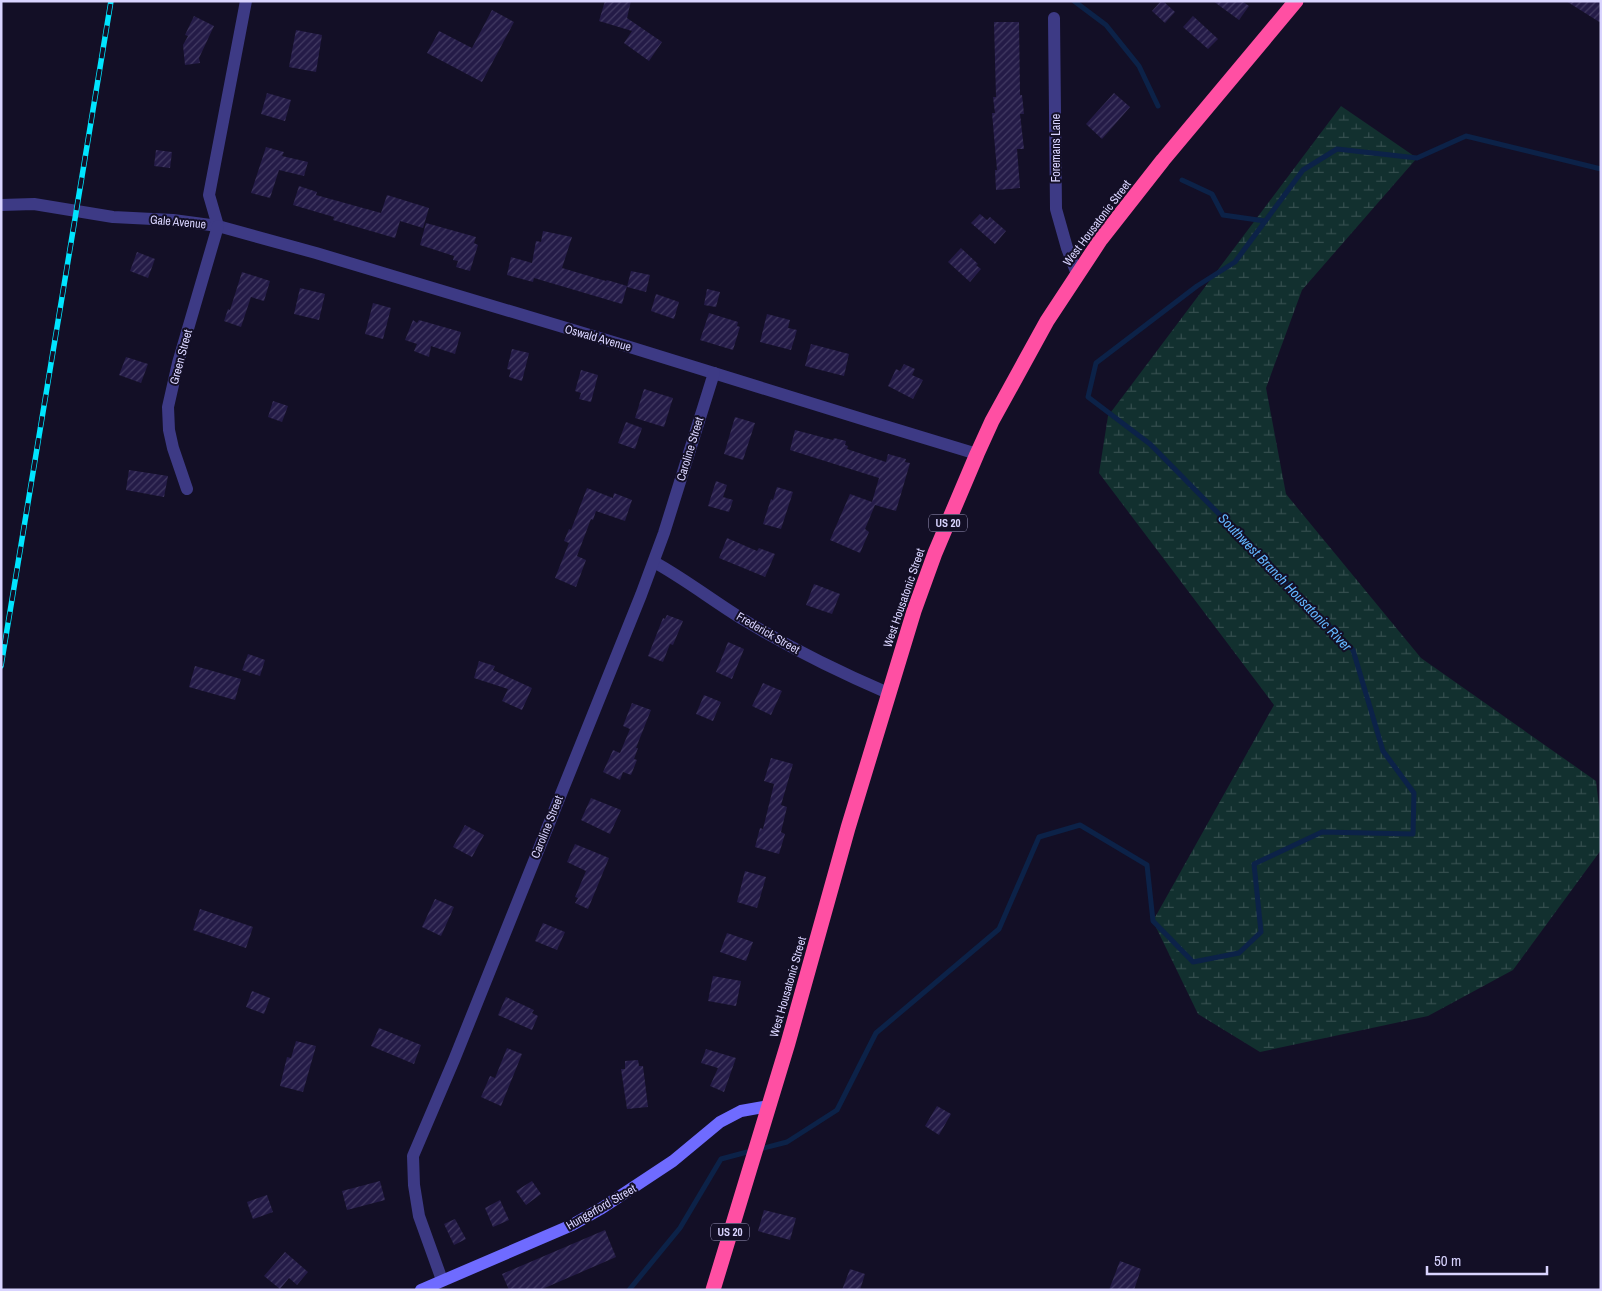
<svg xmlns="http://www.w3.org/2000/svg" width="1602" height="1291" viewBox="0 0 1602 1291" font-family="'Archivo Narrow',sans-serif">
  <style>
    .wetland { fill: url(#wetland-marsh) }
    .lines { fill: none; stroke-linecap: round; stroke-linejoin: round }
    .stream { stroke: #0c2248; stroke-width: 5 }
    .building { fill: url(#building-hatch) }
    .street { stroke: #3d3a85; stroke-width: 12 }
    .secondary { stroke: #6f6bff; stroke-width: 12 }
    .highway { stroke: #ff4fa3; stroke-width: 15 }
    .rail-casing { stroke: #00e5ff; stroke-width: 5.5 }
    .rail { stroke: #130f26; stroke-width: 4; stroke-dasharray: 11; stroke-linecap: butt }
    .labels { text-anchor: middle; stroke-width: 4; stroke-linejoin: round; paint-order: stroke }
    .shield { fill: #130f26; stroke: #9e99be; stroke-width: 1 }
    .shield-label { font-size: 11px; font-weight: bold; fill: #d9d4ff }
    .street-label { font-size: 12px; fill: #d9d4ff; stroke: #130f26 }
    .water-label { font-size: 14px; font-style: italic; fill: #62b6ff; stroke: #130f26 }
  </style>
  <defs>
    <pattern id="wetland-marsh" width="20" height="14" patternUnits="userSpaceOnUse" patternTransform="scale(1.25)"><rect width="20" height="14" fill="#12302f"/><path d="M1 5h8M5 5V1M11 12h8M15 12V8" fill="none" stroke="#344d4e"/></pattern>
    <pattern id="building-hatch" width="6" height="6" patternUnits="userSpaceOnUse" patternTransform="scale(1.25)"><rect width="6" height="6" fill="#241b47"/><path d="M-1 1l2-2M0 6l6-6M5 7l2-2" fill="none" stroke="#433b63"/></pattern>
  </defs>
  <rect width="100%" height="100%" fill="#130f26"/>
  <path class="wetland" d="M1341,106l76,52 -115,132 -36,98 20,106 135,164 175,123 5,42v27l-88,120 -85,46 -168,36 -62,-38 -45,-93 121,-216 -175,-232 9,-57z"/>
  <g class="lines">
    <g class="stream">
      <path d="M1074,1l32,24 33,41 19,40"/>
      <path d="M1182,180l30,14 11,21 42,6"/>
      <path d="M760,1149l27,-7 50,-32 39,-77 123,-104 40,-92 41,-12 67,40 6,56 40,41 46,-9 22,-21 -7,-68 68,-32 91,2 1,-41 -31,-42 -30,-101 -203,-206 -62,-47 8,-34 101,-77 38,-24 68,-92 34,-21 80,9 49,-22 135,33"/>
      <path d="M629,1290l51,-62 41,-69 30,-8"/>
    </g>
  </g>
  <g class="building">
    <path d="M605,1h26l-4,17 35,24 -13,19 -25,-18 8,-12 -33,-10z"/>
    <path d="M1161,1h2l12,11 -10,11 -13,-12z"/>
    <path d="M1213,1h29l7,5 -10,14z"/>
    <path d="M1566,1h35v22z"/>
    <path d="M492,10l22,12 -32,60 -55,-29 12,-22 33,17z"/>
    <path d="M194,16l20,10 -15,32 1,5 -15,2 -2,-20 5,-9 -3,-1z"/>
    <path d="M1193,16l25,23 -10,10 -25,-22z"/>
    <path d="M994,22h25l1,73h2l2,19h-4l4,35h-7l3,39 -24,2 -1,-20h2l-5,-57h3l-2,-16h3z"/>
    <path d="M296,30l26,5 -6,37 -27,-5z"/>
    <path d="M267,93l24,7 -6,21 -24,-7z"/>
    <path d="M1114,93l16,14 -28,32 -16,-15z"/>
    <path d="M266,147l18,5 -2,4 26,6 -4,14 -25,-6 -9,28 -19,-5z"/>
    <path d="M156,150l16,2 -2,16 -16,-2z"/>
    <path d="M299,186l18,6 -1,3 65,18 6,-18 42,13 -6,20 -23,-7 -5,17 -62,-18 1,-3 -41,-12z"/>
    <path d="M980,214l7,6 3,-3 16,14 -11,13 -24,-21z"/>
    <path d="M426,223l50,14 -2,6 4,2 -8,26 -14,-4 2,-6 -5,-1 1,-4 -34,-11z"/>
    <path d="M543,231l29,6 -10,31 44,13 1,-1 20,6 -5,18 -88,-26 -1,4 -26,-7 4,-18 21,6 4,-22 5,1z"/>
    <path d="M961,248l17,16 -2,1 5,4 -11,13 -22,-20z"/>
    <path d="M137,252l18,7 -7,19 -18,-7z"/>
    <path d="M631,271l19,4 -4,17 -19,-5z"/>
    <path d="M242,272l28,9 -6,20 -13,-4 -10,30 -17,-6 4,-12 2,1z"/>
    <path d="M300,288l25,6 -6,26 -25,-6z"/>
    <path d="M707,289l13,3 -4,15 -12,-2z"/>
    <path d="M656,294l23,8 -5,17 -23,-8z"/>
    <path d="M373,303l18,5 -8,31 -18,-5z"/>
    <path d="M709,313l29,9 -1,4 3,1 -7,23 -33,-10z"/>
    <path d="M767,314l23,6 -2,8 9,2 -6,20 -31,-8z"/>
    <path d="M413,320l4,3 2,-3 42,12 -6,22 -24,-8 -2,11 -15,-6 3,-7 -12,-4z"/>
    <path d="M811,344l38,10 -5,22 -39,-10z"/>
    <path d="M512,349l17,4 -7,28 -13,-4 2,-7 -4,-1z"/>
    <path d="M126,357l22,7 -7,19 -22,-8z"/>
    <path d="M904,364l11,5 -3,6 11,5 -10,19 -25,-13 8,-17 4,2z"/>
    <path d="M581,370l17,5 -7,27 -12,-3 2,-6 -6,-2z"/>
    <path d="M644,389l29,9 -9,29 -29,-9z"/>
    <path d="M273,401l15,5 -6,16 -14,-5z"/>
    <path d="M735,417l20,6 -12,37 -19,-6z"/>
    <path d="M626,422l16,6 -7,21 -17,-6z"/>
    <path d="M795,430l38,10 1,-2 12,3 -1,4 3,1 -1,3 39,13 2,-8 18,5 -1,3 5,1 -14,48 -21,-6 -10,24 4,3 -9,21 -30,-13 20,-46 22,8 7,-24 -89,-28z"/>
    <path d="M129,470l39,6 -4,21 -38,-7z"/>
    <path d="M716,481l11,4 -4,12 10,3 -4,12 -21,-6z"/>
    <path d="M777,487l16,5 -12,37 -18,-5 8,-25 2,1z"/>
    <path d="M587,488l26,10 1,-5 18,7 -7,21 -29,-10 -3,9 -2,-1 -14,37 9,4 -10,27 -21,-9 14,-35 -5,-2 5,-12 2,1z"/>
    <path d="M727,538l30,13 2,-3 16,6 -10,23 -46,-19z"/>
    <path d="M814,584l26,10 -8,20 -26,-9z"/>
    <path d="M667,615l16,6 -10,24 -3,-1 -7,18 -15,-6 15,-38 2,1z"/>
    <path d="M728,642l16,7 -12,30 -16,-7z"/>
    <path d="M248,654l17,6 -5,16 -18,-6z"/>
    <path d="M479,661l16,5 -2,4 39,18 -10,22 -20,-9 6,-12 -34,-11z"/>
    <path d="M195,666l46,13 -6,21 -46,-13z"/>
    <path d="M763,683l19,8 -11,24 -19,-9z"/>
    <path d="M704,695l17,7 -8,19 -17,-7z"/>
    <path d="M632,703l19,7 -15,38h2l-4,11 3,1 -6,15 -8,-3 -3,8 -17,-8 10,-22 7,3 10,-24 -7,-3z"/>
    <path d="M771,758l22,6 -12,41 6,2 -6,25 4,2 -6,20 -24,-7 5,-19 3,1 11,-45 -10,-3z"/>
    <path d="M591,798l30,12 -11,24 -29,-14z"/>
    <path d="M465,825l19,10 -12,22 -19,-10z"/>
    <path d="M575,844l34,14 -21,51 -13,-6 3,-5 -3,-1 11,-26 -19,-9z"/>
    <path d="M745,871l21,6 -9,31 -20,-6z"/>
    <path d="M435,899l19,8 -13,29 -19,-9z"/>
    <path d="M200,909l53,18 -7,21 -53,-18z"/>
    <path d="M543,923l22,9 -8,18 -22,-9z"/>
    <path d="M727,933l26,9 -7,19 -26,-9z"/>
    <path d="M713,976l28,5 -5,25 -28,-5z"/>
    <path d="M252,991l18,7 -6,16 -18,-7z"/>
    <path d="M506,997l28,13 -2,3 6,3 -6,14 -34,-15z"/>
    <path d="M379,1028l42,17 -7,19 -43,-18z"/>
    <path d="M296,1041l20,5 -13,46 -23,-6 7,-29 4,1z"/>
    <path d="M507,1048l15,6 -21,52 -20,-9 9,-21 5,2z"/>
    <path d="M706,1049l30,9 -12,34 -14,-6 8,-18 -17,-5z"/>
    <path d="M638,1060l1,6h4l5,41 -21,2 -6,-40h4v-8z"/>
    <path d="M937,1106l14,8 -12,21 -14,-9z"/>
    <path d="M380,1181l5,19 -38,10 -5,-19z"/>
    <path d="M532,1181l9,13 -15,11 -10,-14z"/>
    <path d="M267,1195l6,17 -20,7 -6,-17z"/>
    <path d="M500,1200l9,20 -16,7 -8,-19z"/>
    <path d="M764,1210l32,8 -6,22 -32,-9z"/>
    <path d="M455,1219l11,20 -12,6 -10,-21z"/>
    <path d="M605,1230l11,27 -76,33h-31l-7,-16z"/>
    <path d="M285,1252l23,20 -11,13 -8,-7 -9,11 -16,-13z"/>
    <path d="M1120,1261l21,8 -7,21h-25z"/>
    <path d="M850,1269l15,5 -5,16h-18z"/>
  </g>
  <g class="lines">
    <g class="street">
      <path d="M1054,18l2,191 11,39 10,26"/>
      <path d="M1,205l33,-1 79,13 60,3 45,6 98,27 317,95 242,75 102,31"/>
      <path d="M218,226l-9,-31 37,-194"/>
      <path d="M187,489l-14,-41 -4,-18 -1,-23 10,-44 40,-137"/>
      <path d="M654,562c31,17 59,39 90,58 48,29 93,51 144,73"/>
      <path d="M442,1280l-23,-64 -5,-31 -1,-29 41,-96 187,-465 23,-62 50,-160"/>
    </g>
    <path class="secondary" d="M421,1290l151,-65 30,-17 71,-47 47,-39 21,-11 28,-5"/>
    <path class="highway" d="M713,1290l75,-247 60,-215 66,-217 21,-58 42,-99 15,-33 55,-100 54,-82 62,-79 133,-159"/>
    <defs>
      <path id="rail" d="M1,666l110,-665"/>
    </defs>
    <use href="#rail" class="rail-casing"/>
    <use href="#rail" class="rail"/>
  </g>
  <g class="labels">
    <g class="shield">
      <rect x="929" y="514.5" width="38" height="17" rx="4"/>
      <rect x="711" y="1223.5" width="38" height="17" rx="4"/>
    </g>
    <g class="shield-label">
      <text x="948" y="527">US 20</text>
      <text x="730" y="1236">US 20</text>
    </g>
    <g class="street-label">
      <text transform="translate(1056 148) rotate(-90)" y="4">Foremans Lane</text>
      <text transform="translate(178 222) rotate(5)" y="4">Gale Avenue</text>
      <text transform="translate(1097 223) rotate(-53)" y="4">West Housatonic Street</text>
      <text transform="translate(598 338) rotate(16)" y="4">Oswald Avenue</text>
      <text transform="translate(181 357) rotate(-75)" y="4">Green Street</text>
      <text transform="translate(690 449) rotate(-73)" y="4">Caroline Street</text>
      <text transform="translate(904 598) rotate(-71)" y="4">West Housatonic Street</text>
      <text transform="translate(768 633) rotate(30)" y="4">Frederick Street</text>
      <text transform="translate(547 827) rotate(-68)" y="4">Caroline Street</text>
      <text transform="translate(788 987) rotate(-74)" y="4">West Housatonic Street</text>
      <text transform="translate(601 1207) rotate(-30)" y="4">Hungerford Street</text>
    </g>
    <g class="water-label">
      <text transform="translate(1285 582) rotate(46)" y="5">Southwest Branch Housatonic River</text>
    </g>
  </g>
  <rect width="1602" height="1291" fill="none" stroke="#d9d4ff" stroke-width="5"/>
  <path d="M1427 1266v8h120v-8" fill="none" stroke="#d9d4ff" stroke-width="2.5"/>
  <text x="1434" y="1266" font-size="15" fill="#d9d4ff" stroke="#130f26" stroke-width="4" paint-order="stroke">50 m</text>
</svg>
